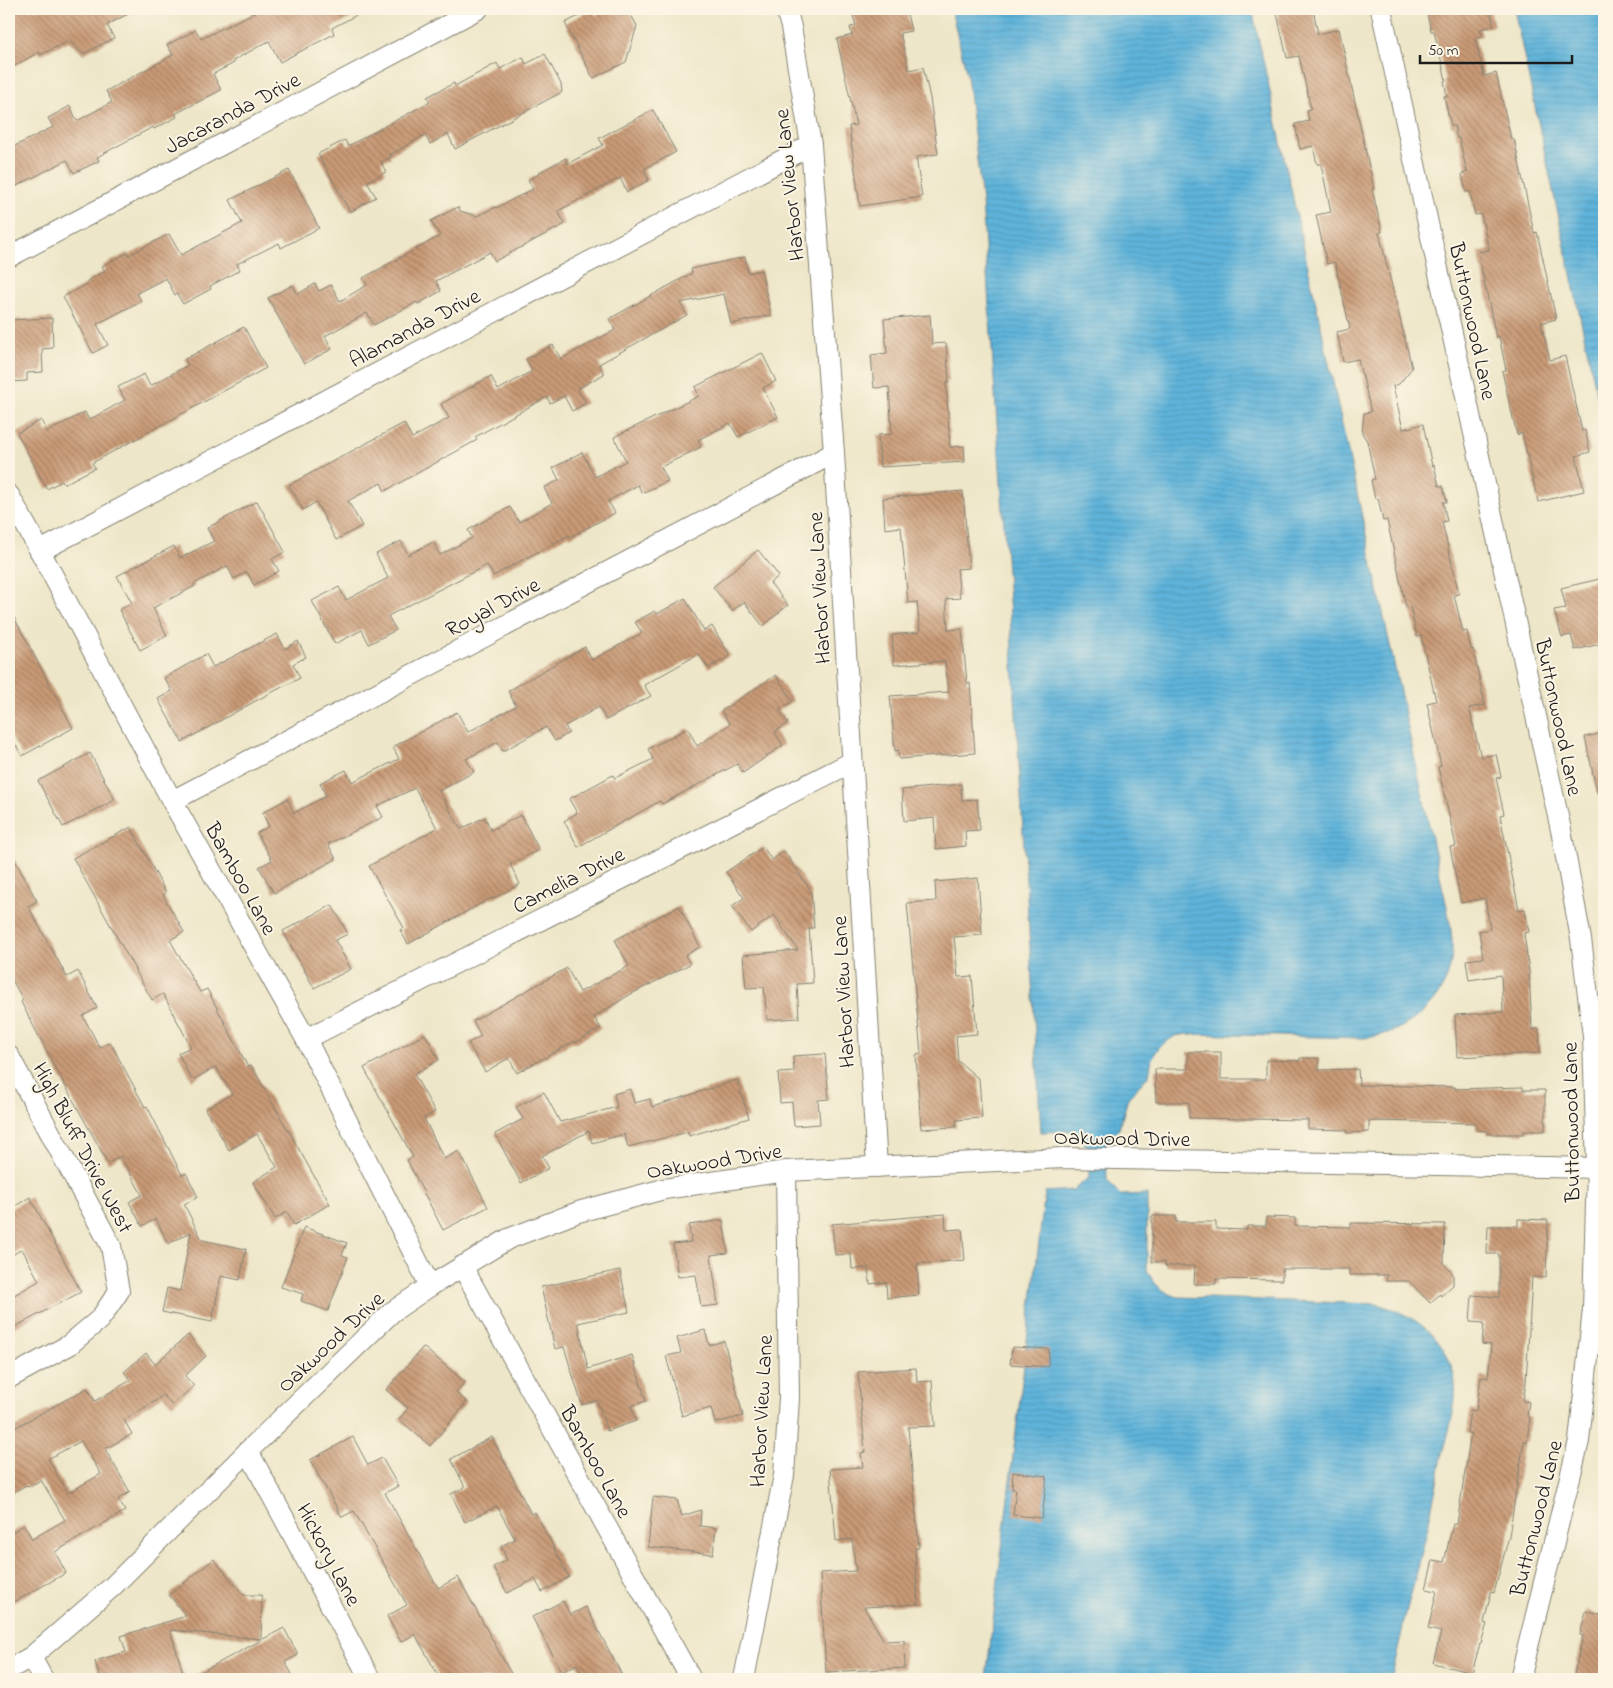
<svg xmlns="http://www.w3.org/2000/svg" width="1613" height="1688" viewBox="0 0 1613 1688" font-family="'Indie Flower',sans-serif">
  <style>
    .water { fill: url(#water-rules); stroke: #3d687b }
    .building { fill: url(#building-back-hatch); fill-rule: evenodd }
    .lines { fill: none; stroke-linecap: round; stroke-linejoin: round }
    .street-casing { stroke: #848172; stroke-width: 22 }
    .street { stroke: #fff; stroke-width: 20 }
    .labels { text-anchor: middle; stroke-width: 4; stroke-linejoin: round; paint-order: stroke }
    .street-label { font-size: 22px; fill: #1c1c1c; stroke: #fcf5e5 }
  </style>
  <defs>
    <pattern id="water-rules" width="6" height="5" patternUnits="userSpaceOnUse" patternTransform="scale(1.25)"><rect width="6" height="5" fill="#5eb3da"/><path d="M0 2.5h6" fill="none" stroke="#5199ba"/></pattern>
    <pattern id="building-back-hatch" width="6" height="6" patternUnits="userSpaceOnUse" patternTransform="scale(1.25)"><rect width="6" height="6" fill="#c99a76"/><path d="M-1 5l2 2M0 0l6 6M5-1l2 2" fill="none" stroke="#a27d60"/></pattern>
  </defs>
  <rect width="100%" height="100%" fill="#fcf5e5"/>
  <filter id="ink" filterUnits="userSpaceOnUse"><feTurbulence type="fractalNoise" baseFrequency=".02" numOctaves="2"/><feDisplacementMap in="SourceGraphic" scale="10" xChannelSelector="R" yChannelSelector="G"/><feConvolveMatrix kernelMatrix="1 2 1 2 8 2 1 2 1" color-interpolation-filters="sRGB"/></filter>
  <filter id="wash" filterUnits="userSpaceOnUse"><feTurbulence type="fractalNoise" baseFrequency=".0096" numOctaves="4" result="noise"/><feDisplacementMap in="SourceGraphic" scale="20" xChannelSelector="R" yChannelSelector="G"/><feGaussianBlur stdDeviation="1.12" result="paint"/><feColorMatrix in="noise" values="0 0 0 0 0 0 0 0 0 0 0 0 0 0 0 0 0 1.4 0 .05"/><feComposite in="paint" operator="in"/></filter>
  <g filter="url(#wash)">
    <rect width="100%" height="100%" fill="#ede6c8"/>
    <g class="water">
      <path d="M951,9h301l187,862c5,26 14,53 13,80 -1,47 -43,83 -88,87l-176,-4 -13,2 -15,10 -8,12 -3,17 -21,23 -9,31 -13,11 1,40 13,15 27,-1v76c7,15 15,22 31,27l197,7c37,8 71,33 79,72 5,26 -6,56 -12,82 -9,45 -18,89 -30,133 -9,29 -13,59 -21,88h-405l59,-487 28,-2 16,-12v-30l-16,-17 -32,1 -30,-502 -29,-429 -15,-126z"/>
      <path d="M1514,9h90v419z"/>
    </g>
    <g id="blocks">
      <g class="building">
        <path d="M9,9h128l-30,16 7,13 -31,16 -14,-13 -29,14 -1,-3 -30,17z"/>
        <path d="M261,9h107l-36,19 2,6 -54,28 -11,-21 -35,19v3l-21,11 8,16 -46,24 2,3 -23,12 -1,-2 -56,30 2,4 -25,12 -7,-13 -58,30v-41l44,-22 -5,-9 22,-12 7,15 35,-19 -6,-11 67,-36 -6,-10 29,-15 5,9z"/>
        <path d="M593,9l3,6 12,-6h20l9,17 -11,36 -33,16 -28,-55z"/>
        <path d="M851,9h55l5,22 -11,2 9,37 14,-3 7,31 8,56 -22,3 6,40 -62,9 -11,-80 7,-1 -19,-86 15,-4 -2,-8 6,-1z"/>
        <path d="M1276,9h37l5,25 21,-5 35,160h-2l10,43 -3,1 33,135 -13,16 -6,2 10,43 20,-5 9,42 2,-1 5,21h4l4,16h-4l4,19 -5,1 17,72 -5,1 9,37 4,-1 4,19 2,-1 12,56 -16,3 12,49 15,-3 5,23 -5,1 8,36 -4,1 19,95 6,-1 4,23 -5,1 5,39 3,57h7l1,24 -83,4 -2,-42 48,-3 -2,-37 -32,5 -3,-20 17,-2 -4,-27 11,-2 -5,-31 -24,5 -11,-56 6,-1 -18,-79 3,-1 -14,-63 9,-2 -15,-65 -4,1 -7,-31 -4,1 -19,-87 -4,1 -5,-23 -3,1 -4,-19 4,-1 -8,-38 -5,-8 2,-20 7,-1 -9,-39h-1l-3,-14 -15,3 -6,-30 13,-3 -15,-67 -8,2 -11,-49 15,-3 -10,-48h-4l-4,-18 -13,3 -5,-25 14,-3 -2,-11 4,-1 -12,-53 -12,2z"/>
        <path d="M1426,9h64l4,17 -14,3 2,7 -7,2 9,38 12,-3 15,66h3l20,94 3,-1 19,87 -15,4 9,37 15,-4 17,75 3,-1 5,22 -14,4 8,35 -46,11 -16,-69 -5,2 -15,-64 4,-1 -7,-34 -3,1 -18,-85 11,-2 -8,-36 -6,1 -5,-23h-4l-4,-18 5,-2 -8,-34h-2l-3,-12h-3l-7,-30h3l-3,-15 2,-1 -12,-49h-3z"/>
        <path d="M545,54l16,30 1,8 -107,57 -7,-15 -18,10 -5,-9 -35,20 1,2 -10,5 5,10 -19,10 9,15 -26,15 -32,-58 27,-14 3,6 82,-44 -3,-5 27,-14 1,3 42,-23 3,6 23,-12 3,7z"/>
        <path d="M653,110l23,42 -32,17 5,11 -22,12 -7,-14 -62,33 7,13 -70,37 -5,-9 -54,29 5,10 -23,13 -1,-2 -43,23 -7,-12 -42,23 7,13 -28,15 -36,-66 25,-13 5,9 17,-10 4,7 12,-6 9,16 27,-16 -4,-7 77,-42 -9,-15 27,-14 2,4 17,5 19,-9v1l37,-19 -5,-9 11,-6 -1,-1 28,-15 1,6 36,-19 -4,-7z"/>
        <path d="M289,170l30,58 -38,20 -2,-5 -42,21 3,6 -30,16 1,3 -28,15 -6,-10 -2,1 -9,-17 -29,15 4,8 -44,23 11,21 -15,8 -30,-56 26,-14 -2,-2 18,-10 -3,-5 25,-13 2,2 40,-21 12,21 61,-32 -12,-23z"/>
        <path d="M745,257l3,16 13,-3 10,45 -40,9 -7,-30 -44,9 7,12 -88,49 5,10 -27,15 9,14 -14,8 -8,-15 -14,7 -3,-6 -72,40 2,3 -92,51 -4,-8 -33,18 14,25 -26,14 -20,-38 -13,8 -14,-25 115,-62 8,15 37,-20 -8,-14 50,-28 7,14 34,-19 -6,-12 27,-14 8,14 54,-29 -6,-11 83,-46 -1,-4z"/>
        <path d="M930,315l2,29 14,-1 3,39h-3l4,65 14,-1 1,16 -85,5 -2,-32 14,-1 -3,-47 -15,1 -3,-33 16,-2 -3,-34z"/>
        <path d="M52,318l1,30 -11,1 1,23 -16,1v8l-18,1v-62z"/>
        <path d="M244,327l22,41 -174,95 3,5 -31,16 -2,-3 -15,8 -30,-56 24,-13 6,12 38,-20 4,8 36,-20 -7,-13 26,-13 6,12 38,-21 -3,-6z"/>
        <path d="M762,353l14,28 -13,7 15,29 -40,20 -8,-14 -32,17 3,7 -40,20 7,14 -26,12 -4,-8 -30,16 7,12 -45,24 -1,-2 -76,41 -6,-11 -99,51 8,14 -27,14 -7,-14 -27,14 -23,-43 27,-14 7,13 42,-22 -12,-24 25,-13 7,14 25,-13 7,13 32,-17 -4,-8 42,-23 9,15 33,-19 -8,-15 15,-8 -6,-12 29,-16 13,25 31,-16 -12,-24 85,-41 -4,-9z"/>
        <path d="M963,491l6,77 -12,1 3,29 -14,1 2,31 14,-1 5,54h3l5,70 -76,6 -1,-9 -3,1 -5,-55 59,-4 -4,-31 -51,4 -2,-30 28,-3 -3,-30 -9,1 -7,-76 -16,2 -2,-31z"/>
        <path d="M257,501l28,51 -13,7 7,12 -25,14 -7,-13 -13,7 -7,-13 -33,18 1,2 -42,22 14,28 -27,14 -21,-40 13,-7 -15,-27 57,-30 6,12 34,-17 -7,-13z"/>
        <path d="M758,550l21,26 -9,7 18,22 -25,21 -19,-24 -12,9 -19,-24z"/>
        <path d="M1604,578v65l-29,7 -4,-15 -9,2 -8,-27 12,-2 -5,-20z"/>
        <path d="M685,598l19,33 8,-5 18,30 -22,12 -9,-14 -55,31 7,11 -45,24 -7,-13 -34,19 4,7 -14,8 -9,-14 -43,24 -5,-9 -32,17 8,13 -35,19 22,38 24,-12 6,13 30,-15 18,35 -29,14 10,20 -28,15 -1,-1 -83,46 -8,-14 4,-2 -35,-62 68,-38 -22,-40 -38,18 6,11 -55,27 8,15 -62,34 -15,-26 13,-7 -15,-27 12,-7 -7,-13 25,-14 7,14 32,-17 -6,-13 26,-13 6,12 47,-23 -6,-12 64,-35 11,20 48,-26 -8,-15 77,-44 7,13 50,-27 -7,-11 20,-11 2,3z"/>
        <path d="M9,608l64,120 -51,28 -13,-23z"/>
        <path d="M277,634l8,15 13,-8 8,16 -13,7 7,14 -41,21 -77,43 -24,-43 14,-8 -8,-13 42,-24 7,13z"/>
        <path d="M776,675l17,26 -14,9 9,13 -13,9 8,13 -40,28 -6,-9 -75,40 -2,-3 -82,46 -14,-26 13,-8 -8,-14 44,-24 2,3 38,-19 -5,-10 40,-21 9,18 33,-22 -9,-13z"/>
        <path d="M1604,733v59l-7,1 -12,-56z"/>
        <path d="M90,753l25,47 -52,27 -25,-46z"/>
        <path d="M961,784l1,16 15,-1 3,31 -15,1 1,15 -30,3 -2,-31 -30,3 -2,-31z"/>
        <path d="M131,827l35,66 -3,2 21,37 -14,8 30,52 7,-3 41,78 3,-2 79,139 -36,21 -7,-13 -12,7 -22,-37 24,-15 -20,-33 -28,16 -24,-41 27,-15 -16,-27 -24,13 -14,-27 13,-6 -28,-53 -11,6 -79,-142z"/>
        <path d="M763,847l9,13 12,-9 27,40 3,37h-5l4,55 -16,1 2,34 -32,2 -3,-33 -18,1 -3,-33 55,-5 -24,-35 -23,17 -19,-26 12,-8 -18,-26z"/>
        <path d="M9,849l28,52 -9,5 39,71 11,-6 19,37 -14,8 17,32 10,-6 35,65 2,-1 35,69 4,-2 12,24 -14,7 18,36 44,9 -6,31 -19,-4 -9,46 -50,-10 5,-24 13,3 11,-59 -23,12 -12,-25 -14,7 -13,-24 13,-7 -21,-39 -13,7 -51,-92 -36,-69 2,-2 -14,-26z"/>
        <path d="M978,878l4,57 -28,2 4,40 14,-1 5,58 -21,2 2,25 21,18 3,39 -26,2v7l-35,2 -5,-74 5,-1 -14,-151 29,-2 -1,-19z"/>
        <path d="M332,905l16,29 -13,6 16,29 -37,19 -31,-57z"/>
        <path d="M679,906l21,41 -15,8 5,9 -59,30 -37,23 7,11 -26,15v-2l-58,32 -8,-15 -24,14 -17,-29 13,-7 -8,-15 94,-53 13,24 49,-26 -14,-26z"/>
        <path d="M425,1034l14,26 -25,14 21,38 -11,6 20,41 15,-8 29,56 -45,23 -36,-70 6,-3 -49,-89z"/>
        <path d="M1188,1052h33v27h45v-19l34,1v-3h19v12l39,-1 1,16 96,2v2l68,-2v3h22v41h-21v3h-37v-3l-11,-1v-7l-107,-2v11l-22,1v-3l-39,-1v-9l-119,-2v-16h-33l-1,-33h33z"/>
        <path d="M825,1054l4,45 -11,1 2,24 -26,2 -2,-24 -12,1 -2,-30 16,-1 -1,-16z"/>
        <path d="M737,1080l12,38 -60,18 -1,-4 -60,15 -4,-13 -32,9 -3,-12 -47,25 7,12 -28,15 -26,-49 28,-15 -7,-12 28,-15 16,30 57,-15 -3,-13 16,-5 4,14 16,-4 2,8z"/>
        <path d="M30,1197l51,95 -72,38v-32l30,-17 -17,-32 -13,8v-47z"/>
        <path d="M945,1214l1,16 16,-1 3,31 -48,4 2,31 -32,3 -1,-16 -16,2 -2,-16 -16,1 -1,-15 -16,1 -3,-31z"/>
        <path d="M1152,1216h24v6h40v7l31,1v-4h19v-9l29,1v8l56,1v-4l94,1 -1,40 9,10v11l-12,11 -1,-2 -10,9 -21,-22h-23l1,-6h-38v-6h-67v11l-66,-1v5h-22l1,-18h-30v-4h-13z"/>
        <path d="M1518,1219l30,1 -2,58 -14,-1 -6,106 -3,18 6,1 -2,14 3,1 -3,25 -3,-1 -15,95 -15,57 -3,-1 -7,31 3,1 -6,19h-1l-8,30 -39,-10 8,-31 -13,-3 9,-38 -11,-2 7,-29 11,2 9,-38h4l14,-91h-4l3,-23 6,1 5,-34 7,1 3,-33 -9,-1 2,-21 -14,-1 2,-27 27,2v-43h-12l1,-28h30z"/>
        <path d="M723,1220l5,33 -17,2 7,50 -17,2 -5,-32 -18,2 -5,-33 18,-2 -2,-17z"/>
        <path d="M304,1227l43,16 -5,12 6,2 -20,54 -27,-10 2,-7 -22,-7z"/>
        <path d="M620,1270l9,42 -51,11 10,46 44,-14 14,46 -15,5 5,15 -29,10 -10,-31 -15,5 -18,-58 -9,2 -14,-62z"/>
        <path d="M705,1330l4,15 15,-4 19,75 -28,7 -4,-15 -29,8 -16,-60 15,-3 -4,-15z"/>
        <path d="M188,1335l18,21 -21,20 9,10 -22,19 -9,-10 -9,7 -30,18 8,14 -27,15 25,43 -12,7 7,12 -70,41 11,21 -57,32v-71l15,-9 8,14 33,-19 -24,-40 -13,7 -2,-2 -17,10v-64l78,-43 8,13 36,-21 -7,-8 22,-19 9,11zM81,1441l20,33 -33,19 -20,-34z"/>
        <path d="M423,1347l42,35 -9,11 11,9 -37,44 -31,-27 9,-11 -22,-18z"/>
        <path d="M1012,1347l37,2 -1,18 -38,-3z"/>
        <path d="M916,1368l1,14 15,-1 3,45 -27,1 11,121h-4l3,56 -54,3 20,34 20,-1 1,28 -79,4 -6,-99 36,-2 -4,-32 -16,2 -6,-72 33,-2 -2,-14 4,-1 -7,-80z"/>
        <path d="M353,1437l15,28 14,-7 16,28 -13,7 53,95 20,-11 56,102h-74l-25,-45 -14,8 -14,-26 20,-11 -53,-94 -12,6 -32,-57z"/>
        <path d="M492,1437l39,77 4,-2 34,65 -27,15 -7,-13 -28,14 -14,-26 14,-7 -6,-14 14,-7 -18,-33 -32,16 -14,-28 14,-7 -14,-28z"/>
        <path d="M1013,1472l34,4 -5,42 -29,-3 3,-26h-4z"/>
        <path d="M653,1497l24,3 5,16 19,-6 -1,16 16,2 -3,26 -65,-7z"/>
        <path d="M214,1559l29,36h19l-1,44 -91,-9 15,49h-85l-5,-18 31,-9 -5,-16 65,-20 -17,-21z"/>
        <path d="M563,1601l7,14 16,-8 38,72h-39l-8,-15 -15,8 -30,-55z"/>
        <path d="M1586,1611l18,5v63h-31l10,-43 -3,-1z"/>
        <path d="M284,1628l14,27 -13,7 10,17h-107z"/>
      </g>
    </g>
  </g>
  <g filter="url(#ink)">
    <use href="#blocks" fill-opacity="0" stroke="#848172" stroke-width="1"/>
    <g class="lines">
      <defs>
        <g id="street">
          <path d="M786,9l5,18 20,118 23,308 43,714"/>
          <path d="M1381,9l180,821 20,109 12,97 4,132 -4,141 -14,132 -59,238"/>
          <path d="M9,257l469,-248"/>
          <path d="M9,495l31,56 132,250 134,238 124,247"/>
          <path d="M40,551l771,-406"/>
          <path d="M172,801l662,-348"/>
          <path d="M306,1039l546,-277"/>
          <path d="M9,1056l102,190 8,45 -19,28 -31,26 -60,33"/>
          <path d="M462,1266l229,413"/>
          <path d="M248,1451l122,228"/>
          <path d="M31,1657l12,22"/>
          <path d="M9,1669l22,-12 81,-70 136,-136 144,-139 38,-26 78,-47 70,-27 86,-23 122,-18 277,-13 534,10"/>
          <path d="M744,1679l40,-204 5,-77 -3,-227"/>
        </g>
      </defs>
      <use href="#street" class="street-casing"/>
      <use href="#street" class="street"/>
    </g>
  </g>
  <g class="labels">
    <g class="street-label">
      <text transform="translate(232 112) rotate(-28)" y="8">Jacaranda Drive</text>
      <text transform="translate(788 185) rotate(-96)" y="8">Harbor View Lane</text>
      <text transform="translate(1474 321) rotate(78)" y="8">Buttonwood Lane</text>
      <text transform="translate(414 327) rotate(-28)" y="8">Alamanda Drive</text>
      <text transform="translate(818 588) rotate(-93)" y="8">Harbor View Lane</text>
      <text transform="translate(492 606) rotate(-28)" y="8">Royal Drive</text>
      <text transform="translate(1560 717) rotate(78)" y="8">Buttonwood Lane</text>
      <text transform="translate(242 878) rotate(61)" y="8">Bamboo Lane</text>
      <text transform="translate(568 879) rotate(-27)" y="8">Camelia Drive</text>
      <text transform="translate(842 992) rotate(-93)" y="8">Harbor View Lane</text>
      <text transform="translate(1570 1122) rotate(-91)" y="8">Buttonwood Lane</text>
      <text transform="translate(1122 1137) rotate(1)" y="8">Oakwood Drive</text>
      <text transform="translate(84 1147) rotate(62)" y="8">High Bluff Drive West</text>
      <text transform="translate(714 1160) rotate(-9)" y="8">Oakwood Drive</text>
      <text transform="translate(330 1341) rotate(-43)" y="8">Oakwood Drive</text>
      <text transform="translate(760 1411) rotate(-87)" y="8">Harbor View Lane</text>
      <text transform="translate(597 1461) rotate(61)" y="8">Bamboo Lane</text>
      <text transform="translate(1535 1518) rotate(-76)" y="8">Buttonwood Lane</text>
      <text transform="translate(330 1554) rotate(62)" y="8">Hickory Lane</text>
    </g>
  </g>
  <rect width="1613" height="1688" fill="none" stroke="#fcf5e5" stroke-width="30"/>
  <path d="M1420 55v8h152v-8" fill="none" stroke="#1c1c1c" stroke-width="2.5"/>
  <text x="1428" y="55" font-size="15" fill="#1c1c1c" stroke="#fcf5e5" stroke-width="4" paint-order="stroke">50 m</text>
</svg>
